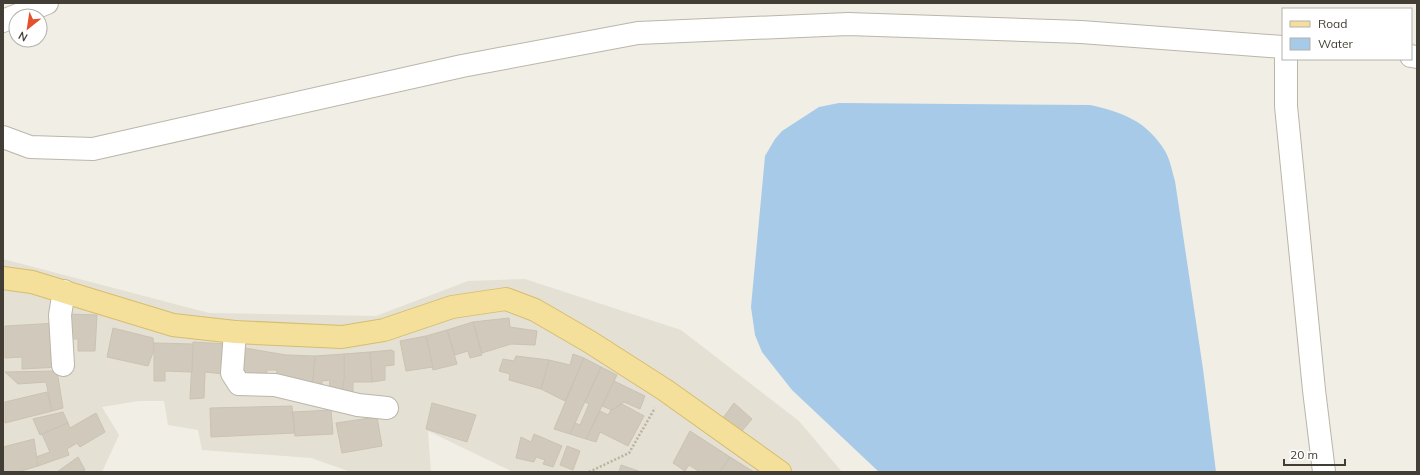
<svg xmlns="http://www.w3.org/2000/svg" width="1420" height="475" viewBox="0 0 1420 475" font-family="Mulish,sans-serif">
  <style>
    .residential { fill: #e4e0d4 }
    .water { fill: #a7cae8 }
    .building { fill: #d1cabc; stroke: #cbc2b0 }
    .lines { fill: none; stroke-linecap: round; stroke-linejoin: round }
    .minor-casing { stroke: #bbb6a9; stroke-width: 24 }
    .major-casing { stroke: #d7bd6d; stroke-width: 24 }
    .path { stroke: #bbb29b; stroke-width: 2.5; stroke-dasharray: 2 2; stroke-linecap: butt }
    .minor { stroke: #fff; stroke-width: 22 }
    .major { stroke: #f4e09b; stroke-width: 22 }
  </style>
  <rect width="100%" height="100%" fill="#f1eee5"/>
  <path class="residential" d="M3,259l206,54 167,3 92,-35 57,-2 156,51 118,91 43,51h-329l-85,-41 3,41h-80l-40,-14 -109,-8 -4,-20 -30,-5 -4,-24h-25l-37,6 17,28 -17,37h-99z"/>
  <path class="water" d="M839,103l251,2c32,7 57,16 75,46 5,8 7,20 10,30l28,188 13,103h-337l-87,-82 -30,-38 -7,-17 -4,-28 14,-151 10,-17 7,-8 37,-24z"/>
  <g class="building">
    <path d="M69,314l28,1 -2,36h-17v-12h-9z"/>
    <path d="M509,318l1,9 27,4 -2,14 -24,-1 -29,9 -9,-31z"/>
    <path d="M473,322l9,33 -12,3 -2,-7 -13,4 -8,-25z"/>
    <path d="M58,323l2,44 -38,2v-12l-17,1v-32z"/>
    <path d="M113,328l40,10 1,12 -6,16 -41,-9z"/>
    <path d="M447,330l10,34 -24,6 -7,-34z"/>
    <path d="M426,336l7,31 -27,4 -6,-30z"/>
    <path d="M193,342l33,2 -2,30 -19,-2 -1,26 -14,1z"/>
    <path d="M154,343l39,1 -1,28 -27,-1v10h-11z"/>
    <path d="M245,348l41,7 29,1 -2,26 -37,-1 1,-11h-10l-1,10 -18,-2 -5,-6z"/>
    <path d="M392,350v1h2v14l-9,1v14l-13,2 -2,-30z"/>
    <path d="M370,352l2,30h-19v10h-11l2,-13v-25z"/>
    <path d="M344,354v25l-2,13 -13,-2 1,-10 -8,1v8l-10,-1 3,-32z"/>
    <path d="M573,354l11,4 -19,43 -24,-12 8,-29 21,5z"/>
    <path d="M516,356l33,4 -8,29 -32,-9 1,-6 -11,-3 4,-12 11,2z"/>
    <path d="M584,358l17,9 -31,67 -16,-5z"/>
    <path d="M601,367l16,8 -31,64 -16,-5 5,-11 5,2 9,-21 -4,-2z"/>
    <path d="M57,371l6,37 -11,3 -6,-29 -28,2 -13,-12z"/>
    <path d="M614,381l31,15 -5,13 -16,-7 -12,8 -10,-4z"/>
    <path d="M47,392l5,19 -47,12v-21z"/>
    <path d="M432,403l44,12 -9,27 -41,-13z"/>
    <path d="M734,403l18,16 -10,12 -19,-13z"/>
    <path d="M622,404l22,12 -16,30 -28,-14 -4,10 -10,-3 14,-28 8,4 3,-5h1z"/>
    <path d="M292,406l2,27 -83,4 -1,-29z"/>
    <path d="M331,410l2,24 -38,2 -2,-24z"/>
    <path d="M63,412l5,11 -28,12 -7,-16z"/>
    <path d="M96,413l9,19 -25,15 -3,-4 -10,6 2,6 -31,11 -2,-9 14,-5 -8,-18 26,-11 2,5z"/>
    <path d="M377,417l5,29 -40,7 -6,-30z"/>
    <path d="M690,431l40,26 -10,15h-20l-11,-7 -4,6 -12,-8z"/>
    <path d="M534,434l28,12 -9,21 -10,-3 2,-4 -9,-3 -2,5 -18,-4 5,-21 10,5z"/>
    <path d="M34,439l4,27 -20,6h-15v-25z"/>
    <path d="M567,446l13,5 -7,19 -13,-5z"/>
    <path d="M78,457l7,13 -3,2h-25z"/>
    <path d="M730,457l24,15h-34z"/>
    <path d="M621,465l20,7h-22z"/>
  </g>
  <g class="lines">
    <defs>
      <g id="minor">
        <path d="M3,21l44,-18"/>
        <path d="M1411,56l6,1"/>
        <path d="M1286,59v47l28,284 10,82"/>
        <path d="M3,137l27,10 63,2 369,-83 176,-33 210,-9 233,8 202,15"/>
        <path d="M235,332l-3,41 7,11 36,1 83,20 29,3"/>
        <path d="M63,365l-3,-50 4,-24"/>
      </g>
      <path id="major" d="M3,278l29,4 141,43 62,7 107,5 42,-7 68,-23 54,-8 29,11 55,32 75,48 115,82"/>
    </defs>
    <use href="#minor" class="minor-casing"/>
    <use href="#major" class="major-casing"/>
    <path class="path" d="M589,472l40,-19 26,-45"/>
    <use href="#minor" class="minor"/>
    <use href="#major" class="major"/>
  </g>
  <rect width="1420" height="475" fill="none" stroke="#423e35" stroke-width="8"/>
  <rect x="1282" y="8" width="130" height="52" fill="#ffffff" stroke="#b3b2ae"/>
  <rect x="1290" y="21" width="20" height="6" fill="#f4e09b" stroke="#b3b2ae"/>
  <text x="1318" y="28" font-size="12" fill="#423e35">Road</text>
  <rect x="1290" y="38" width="20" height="12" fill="#a7cae8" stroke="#b3b2ae"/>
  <text x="1318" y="48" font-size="12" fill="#423e35">Water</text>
  <g transform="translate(28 28) rotate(210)"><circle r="19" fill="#ffffff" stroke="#b3b2ae"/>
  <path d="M0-3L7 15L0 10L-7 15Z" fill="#e45029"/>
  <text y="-6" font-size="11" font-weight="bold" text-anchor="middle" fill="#423e35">N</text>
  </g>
  <path d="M1284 459v6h61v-6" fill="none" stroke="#423e35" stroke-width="2"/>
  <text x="1290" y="459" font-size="12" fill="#423e35" stroke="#ffffff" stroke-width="3" paint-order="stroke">20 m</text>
</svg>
